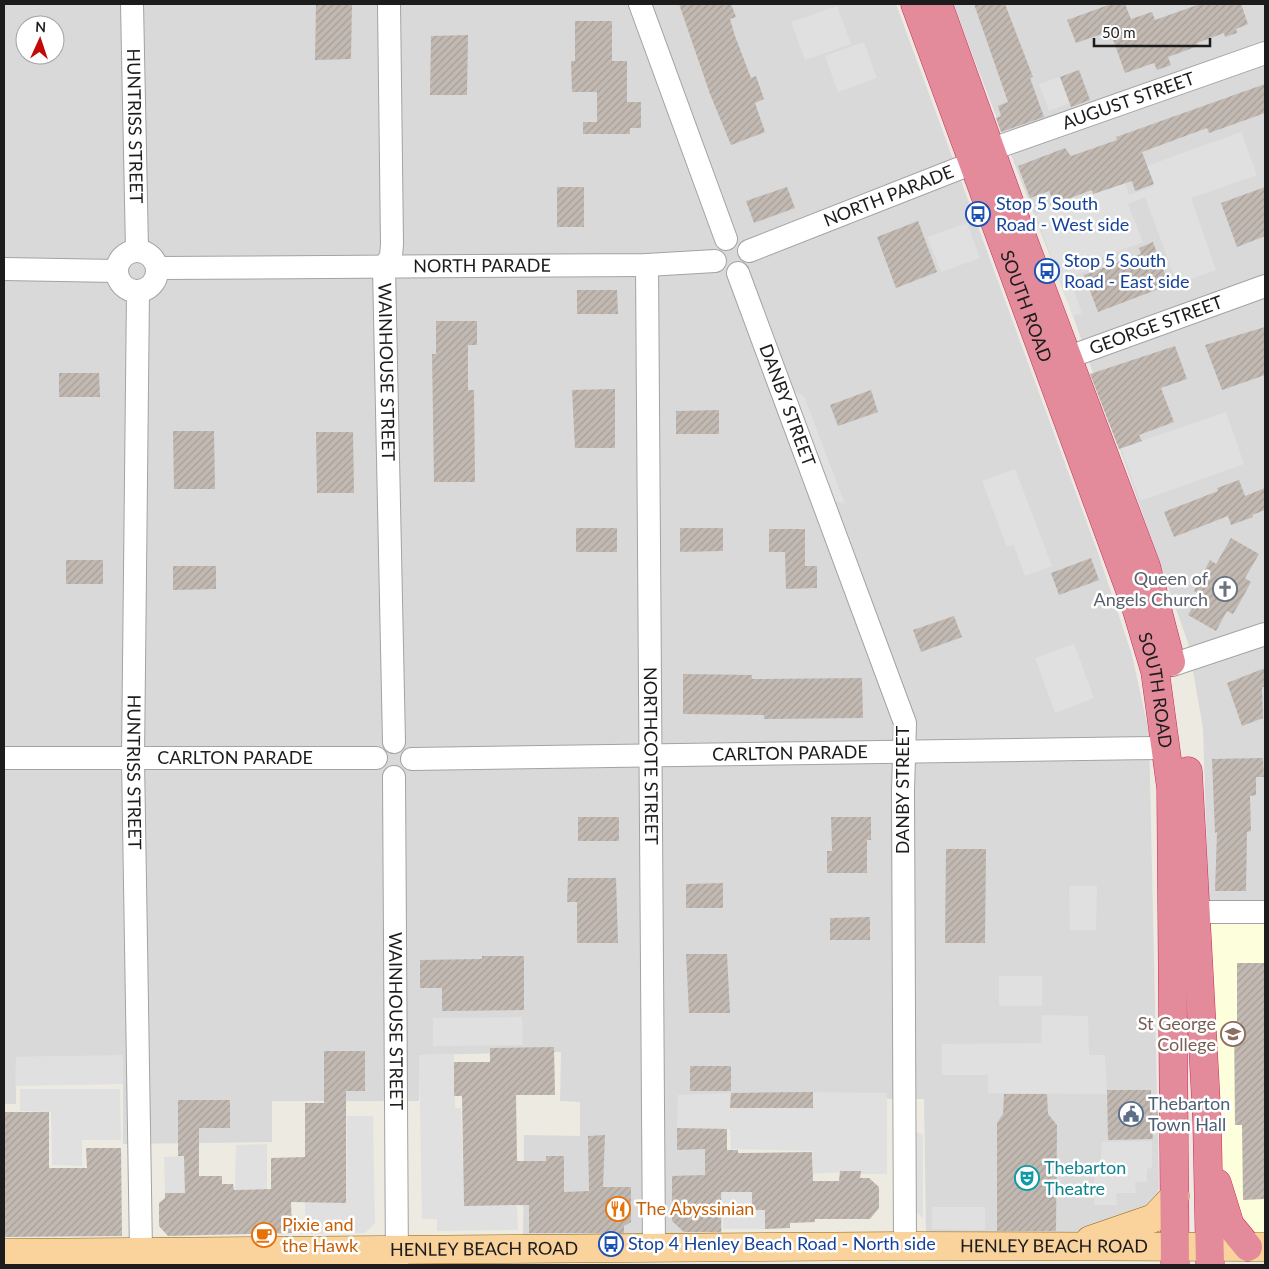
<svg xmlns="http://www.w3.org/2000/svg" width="1269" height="1269" viewBox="0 0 1269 1269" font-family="Lato,sans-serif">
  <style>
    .residential { fill: #dad9d9; fill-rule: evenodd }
    .education { fill: #fdfedb }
    .parking { fill: #e0e0e0 }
    .building { fill: url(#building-hatch) }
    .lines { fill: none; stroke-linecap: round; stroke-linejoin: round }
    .minor-casing { stroke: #a3a3a3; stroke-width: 24 }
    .major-casing { stroke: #906405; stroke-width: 29 }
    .highway-casing { stroke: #d12960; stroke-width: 29 }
    .minor { stroke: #fff; stroke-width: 22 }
    .major { stroke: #f9d29c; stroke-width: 28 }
    .highway { stroke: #e38b9a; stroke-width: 28 }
    .labels { text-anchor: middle; stroke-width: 5; stroke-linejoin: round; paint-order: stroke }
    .street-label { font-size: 18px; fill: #1c1c1c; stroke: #fff }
    .transit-label { font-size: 18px; fill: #164399; stroke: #fff; text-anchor: start }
    .worship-label { font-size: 18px; fill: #5b616d; stroke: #fff; text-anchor: end }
    .education-label { font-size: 18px; fill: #785e54; stroke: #fff; text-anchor: end }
    .service-label { font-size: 18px; fill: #4e5e75; stroke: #fff; text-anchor: start }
    .culture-label { font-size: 18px; fill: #0d838f; stroke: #fff; text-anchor: start }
    .food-label { font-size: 18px; fill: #c56008; stroke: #fff; text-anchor: start }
  </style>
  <defs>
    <pattern id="building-hatch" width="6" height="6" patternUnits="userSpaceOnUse" patternTransform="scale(1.25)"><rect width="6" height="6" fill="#c2b9b2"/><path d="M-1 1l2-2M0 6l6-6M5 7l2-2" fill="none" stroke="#a69e98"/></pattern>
  </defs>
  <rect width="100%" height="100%" fill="#edeae2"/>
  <g class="residential">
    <path d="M4,4h892l202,549 34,102 17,78 10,455 -5,22 -74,26 -154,-2 -2,-135 -202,-1v140l-199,1 1,-104 56,1v-34l-20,-1 1,-49 -141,3 -1,46h-147v41l-149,2v-88l-107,1v47h-12zM25,25h30v30h-30z"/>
    <path d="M953,4h312v908h-56l-6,-184 -15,-85 -115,-327z"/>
  </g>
  <path class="education" d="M1195,912h70v335h-17l-40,-91z"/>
  <g class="parking">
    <path d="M837,6l14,38 -46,16 -14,-38z"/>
    <path d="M864,42l13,36 -39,14 -13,-36z"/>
    <path d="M1060,77l10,26 -21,8 -10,-27z"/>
    <path d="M1241,132l16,43 -66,23 25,72 -39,14 -32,-87 -17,7 15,38 -43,16 2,8 -33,11 13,36 -9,3 -37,-101 89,-32 4,12 25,-9 -7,-20z"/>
    <path d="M967,223l13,35 -39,14 -14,-35z"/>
    <path d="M792,390l12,6 41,108 -12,-4z"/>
    <path d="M1226,412l18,52 -104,37 -19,-53z"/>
    <path d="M1015,469l37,97 -27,10 -11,-31 -7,2 -25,-66z"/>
    <path d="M1074,644l20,54 -39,15 -20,-55z"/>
    <path d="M1069,886h28l-1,44h-26z"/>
    <rect x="999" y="976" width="43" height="30"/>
    <path d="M1042,1015l46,1 1,39h16l2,39 -119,-1v-18h-46v-31l99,-1z"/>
    <path d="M522,1017l1,28 -90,1v-28z"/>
    <path d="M454,1054l1,54h6l3,98h53l1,24 -81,1v-12h-15l-3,-164z"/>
    <path d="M123,1055v29l-108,2 1,-29z"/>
    <path d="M20,1089h100l1,51h-39v26l-30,-1 -1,-53 -31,-1z"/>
    <path d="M813,1092l74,1v81h-26l-1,-3 -47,3v-23l-82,-2 -1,-20 -53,-1 1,-33 53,-2v15h82z"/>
    <path d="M347,1116h26l2,107 -10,10 -59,1 -1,-32h41z"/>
    <path d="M913,1130l10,5v83l-10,-9z"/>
    <path d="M1152,1141v27l-5,1v13h-12l1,11h-20l1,12h-23v-32l6,-1 2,-30z"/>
    <path d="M267,1144v45l-32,1 1,-45z"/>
    <path d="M184,1156l1,14h14v23h-34l-1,-36z"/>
    <path d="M722,1192h30l13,18v19h-42z"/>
    <path d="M932,1207h53v23l-53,-1z"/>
  </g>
  <g class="building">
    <path d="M316,4h36l-1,55 -36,1z"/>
    <path d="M679,4h52l5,13 -6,2 5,17 16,42 5,-2 8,23 -9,4 10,29 -34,13 -21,-51z"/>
    <path d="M974,4h31l28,73 -3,1 14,39 -43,15 -5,-14 5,-2 -3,-10 10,-4z"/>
    <path d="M1111,4h14l6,15 21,-7 3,8 45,-16h41l7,20 -12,5 1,4 -12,4 -1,-4 -27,10 1,3 -30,11 3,8 -14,5 -3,-7 -29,10 -15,-42 -34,12 -9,-23z"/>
    <path d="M575,21h37v40h15v41h14v26h-11v6h-47v-12h14v-30h-25l-1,-31h4z"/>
    <path d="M468,35l-1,60h-37l1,-59z"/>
    <path d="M1079,70l11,30 -19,7 -11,-30z"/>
    <path d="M1265,84v29l-56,20 -2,-5 -65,24 12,32 -19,7 -3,-10 -39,13 -1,-4 -38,14 -5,-13 -19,7 -12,-32 47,-18 6,8 46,-16 -1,-3z"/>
    <rect x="557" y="187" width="27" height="40"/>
    <path d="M787,187l8,21 -41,15 -8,-22z"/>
    <path d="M1265,187v49l-28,11 -16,-44z"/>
    <path d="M918,221l19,51 -41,16 -19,-51z"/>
    <path d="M1153,242l16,43 -71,27 -14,-37 57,-21 -2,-6z"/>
    <path d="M577,290h40l1,24h-41z"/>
    <path d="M436,321h41v24h-9v45h6l1,92h-41l-2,-128h4z"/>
    <path d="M1265,327v48l-43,15 -17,-45z"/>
    <path d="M1175,346l12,33 -26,9 13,34 -35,13 3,6 -23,8 -29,-75z"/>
    <path d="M59,373h40l1,24h-41z"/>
    <path d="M615,389v59h-40l-3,-58z"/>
    <path d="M871,390l7,22 -40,14 -8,-21z"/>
    <path d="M719,410v24h-43v-23z"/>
    <path d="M173,431h41l1,58h-41z"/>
    <path d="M316,432h37l1,61h-37z"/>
    <path d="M1239,480l6,16 20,-8v22l-13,5 1,2 -22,8 -3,-9 -54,21 -10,-25 54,-21 -1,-3z"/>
    <rect x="576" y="528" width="41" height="24"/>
    <path d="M680,528h43v23l-43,1z"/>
    <path d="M769,529h36v37h12v22l-31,1 -1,-37h-16z"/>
    <path d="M1231,538l28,16 -14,24 6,4 -12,22 -6,10 -6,-3 -11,20 -28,-16 12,-20 -6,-4 9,-18 7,-13 6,4z"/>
    <path d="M1091,558l8,22 -40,15 -8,-22z"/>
    <rect x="66" y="560" width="37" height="24"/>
    <path d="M173,566h43v23l-43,1z"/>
    <path d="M954,616l8,21 -41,15 -8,-22z"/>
    <path d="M1265,668v19h-3l1,31 -21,8 -15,-43z"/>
    <path d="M683,674l69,1v4l110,-1 1,40 -99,1v-4l-81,-1z"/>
    <path d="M1263,758l1,19h-8v18l-6,1 1,35 -4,1 -1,59h-31l2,-59 -2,1 -3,-74z"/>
    <rect x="578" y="817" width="41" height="24"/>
    <path d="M831,817h40v23h-4v33h-40v-22h5z"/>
    <path d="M946,849h40l-1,94h-40z"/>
    <path d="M568,878h48l2,65h-41v-41h-10z"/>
    <path d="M723,883v25h-37v-24z"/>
    <path d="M870,917v23h-40v-22z"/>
    <path d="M686,954h41l3,59h-41z"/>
    <path d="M482,956h42v54l-82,1v-23h-22v-28l62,-1z"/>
    <path d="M1237,963h28v236l-22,1 -1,-75h-7l-1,-104h3z"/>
    <path d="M554,1047l1,48h-39l1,66h29v-5h18v36l25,-1 -1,-55 17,-1 -2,52h28v35l-7,4v7h-95v-28l-65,1 -2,-110h-8v-34h36v-14z"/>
    <path d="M324,1051h41v40h-19v112l-55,-1 1,31 -124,3 -9,-10v-23l6,-5v-5h20l-1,-37h-6v-56h52v28h-31v48h23v8h11l1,6 37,-1v-31l34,-1v-54h19z"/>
    <rect x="690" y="1066" width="41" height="25"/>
    <path d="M1107,1090h44l1,19h6v21h-6l1,9 -45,1z"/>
    <path d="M813,1092v16h-83l1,-15z"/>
    <path d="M1004,1094h43l1,20 9,11 -1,106h-59v-108l6,-9z"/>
    <path d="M4,1112h45v56h38l-1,-20h35l1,88 -118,1z"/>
    <path d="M677,1128l50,1v21h11v3l74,-1 1,29h26l1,-10h21l-1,7h9l10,9v21l-9,11h-55v3l-25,1v5l-25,1v-19h-13v-18h-31v40h-37l-12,-11v-45l33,-1v-26l-28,1z"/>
  </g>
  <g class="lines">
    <defs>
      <g id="minor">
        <path id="s1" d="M132,4l5,246"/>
        <path id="s2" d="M389,4l3,240 -1,12 -7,12 10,474"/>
        <path d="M640,4l86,235"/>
        <circle cx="137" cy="271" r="20"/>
        <path id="s3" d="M749,251l224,-88 19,-14 273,-96"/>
        <path id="s4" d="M647,265l7,983"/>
        <path id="s5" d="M158,268l489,-3 68,-4"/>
        <path d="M4,269l113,2"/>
        <path id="s6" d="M738,273l167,450 -2,68 2,455"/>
        <path id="s7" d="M138,292l-5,467 8,493"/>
        <path id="s8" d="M1052,360l17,-3 196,-71"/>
        <path d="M1172,665l93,-31"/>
        <path id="s9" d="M4,758h372"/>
        <path id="s10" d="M412,759c251,-2 503,-9 755,-11"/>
        <path id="s11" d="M394,777l3,488"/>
        <path d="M1195,912h70"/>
      </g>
      <g id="major">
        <path d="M1090,1240l64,-22 21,-22"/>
        <path id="s12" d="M4,1253l901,-7 360,1"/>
      </g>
      <g id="highway">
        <path id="s13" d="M915,4l220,600 20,67 16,117 4,477"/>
        <path d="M938,4l80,222 128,340 25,96"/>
        <path d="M1188,771l19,350 3,144"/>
        <path d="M1217,1183l13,42 18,22"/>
      </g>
    </defs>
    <use href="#minor" class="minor-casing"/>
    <use href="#major" class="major-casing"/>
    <use href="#highway" class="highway-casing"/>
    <use href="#minor" class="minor"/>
    <use href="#major" class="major"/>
    <use href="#highway" class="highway"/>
  </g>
  <defs>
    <symbol id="bus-ring" viewBox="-11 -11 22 22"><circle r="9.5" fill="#fff" stroke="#1a4fb4" stroke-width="1.5"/><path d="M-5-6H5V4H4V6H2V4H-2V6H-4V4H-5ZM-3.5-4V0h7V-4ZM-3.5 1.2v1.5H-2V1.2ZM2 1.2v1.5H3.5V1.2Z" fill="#1a4fb4"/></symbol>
    <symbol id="church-ring" viewBox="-11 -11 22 22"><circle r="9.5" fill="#fff" stroke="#6b7280" stroke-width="1.5"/><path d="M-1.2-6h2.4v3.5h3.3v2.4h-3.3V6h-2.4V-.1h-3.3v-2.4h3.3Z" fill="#6b7280"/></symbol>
    <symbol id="university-ring" viewBox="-11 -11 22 22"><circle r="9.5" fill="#fff" stroke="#8d6e63" stroke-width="1.5"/><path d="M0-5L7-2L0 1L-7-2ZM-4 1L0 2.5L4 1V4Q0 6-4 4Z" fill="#8d6e63"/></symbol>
    <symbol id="civic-ring" viewBox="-11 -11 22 22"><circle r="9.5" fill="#fff" stroke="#5c6f8a" stroke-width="1.5"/><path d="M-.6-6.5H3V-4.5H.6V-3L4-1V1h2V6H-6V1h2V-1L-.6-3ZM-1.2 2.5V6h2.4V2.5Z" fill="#5c6f8a"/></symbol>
    <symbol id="theatre-ring" viewBox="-11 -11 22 22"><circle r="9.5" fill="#fff" stroke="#0f9aa8" stroke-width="1.5"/><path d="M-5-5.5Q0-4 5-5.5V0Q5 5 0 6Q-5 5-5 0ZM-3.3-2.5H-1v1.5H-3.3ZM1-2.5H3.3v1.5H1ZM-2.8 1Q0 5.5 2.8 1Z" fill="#0f9aa8"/></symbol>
    <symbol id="restaurant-ring" viewBox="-11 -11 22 22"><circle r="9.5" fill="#fff" stroke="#e8710a" stroke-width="1.5"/><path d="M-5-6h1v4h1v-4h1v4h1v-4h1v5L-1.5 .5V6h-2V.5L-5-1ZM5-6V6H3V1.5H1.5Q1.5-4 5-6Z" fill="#e8710a"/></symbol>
    <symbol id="cafe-ring" viewBox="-11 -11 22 22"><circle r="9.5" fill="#fff" stroke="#e8710a" stroke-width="1.5"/><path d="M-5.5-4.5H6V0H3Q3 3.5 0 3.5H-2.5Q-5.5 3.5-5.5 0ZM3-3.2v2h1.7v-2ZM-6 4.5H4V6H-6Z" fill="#e8710a"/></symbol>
  </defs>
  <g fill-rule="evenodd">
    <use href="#bus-ring" x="964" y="200" width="28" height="28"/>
    <use href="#bus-ring" x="1033" y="257" width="28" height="28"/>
    <use href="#church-ring" x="1211" y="575" width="28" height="28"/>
    <use href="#university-ring" x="1219" y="1020" width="28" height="28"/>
    <use href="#civic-ring" x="1117" y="1100" width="28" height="28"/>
    <use href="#theatre-ring" x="1013" y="1164" width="28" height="28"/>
    <use href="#restaurant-ring" x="604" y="1195" width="28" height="28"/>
    <use href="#cafe-ring" x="250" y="1221" width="28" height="28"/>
    <use href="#bus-ring" x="597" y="1230" width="28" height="28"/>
  </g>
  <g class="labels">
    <g class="street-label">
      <text dy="6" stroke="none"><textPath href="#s3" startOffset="409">AUGUST STREET</textPath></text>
      <text dy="6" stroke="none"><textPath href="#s1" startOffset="122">HUNTRISS STREET</textPath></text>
      <text dy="6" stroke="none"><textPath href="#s3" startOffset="150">NORTH PARADE</textPath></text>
      <text dy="6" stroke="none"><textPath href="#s5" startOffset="324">NORTH PARADE</textPath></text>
      <text dy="6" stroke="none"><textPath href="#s13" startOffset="322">SOUTH ROAD</textPath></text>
      <text dy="6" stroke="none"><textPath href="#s8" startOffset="110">GEORGE STREET</textPath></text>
      <text dy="6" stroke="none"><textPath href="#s2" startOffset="370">WAINHOUSE STREET</textPath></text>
      <text dy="6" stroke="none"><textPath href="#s6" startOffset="141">DANBY STREET</textPath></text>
      <text dy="6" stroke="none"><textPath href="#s13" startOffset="728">SOUTH ROAD</textPath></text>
      <text dy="6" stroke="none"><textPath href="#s10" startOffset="378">CARLTON PARADE</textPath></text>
      <text dy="6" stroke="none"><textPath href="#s4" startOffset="491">NORTHCOTE STREET</textPath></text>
      <text dy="6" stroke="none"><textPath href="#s9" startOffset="231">CARLTON PARADE</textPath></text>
      <text dy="6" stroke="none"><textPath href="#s7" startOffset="480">HUNTRISS STREET</textPath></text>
      <text transform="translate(903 790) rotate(-90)" y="6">DANBY STREET</text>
      <text dy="6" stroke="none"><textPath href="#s11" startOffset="244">WAINHOUSE STREET</textPath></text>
      <text dy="6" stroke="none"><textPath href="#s12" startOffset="1050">HENLEY BEACH ROAD</textPath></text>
      <text dy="6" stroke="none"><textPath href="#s12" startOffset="480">HENLEY BEACH ROAD</textPath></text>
    </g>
    <g class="transit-label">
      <text x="996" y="210">Stop 5 South<tspan x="996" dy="21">Road - West side</tspan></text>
      <text x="1064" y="267">Stop 5 South<tspan x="1064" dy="21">Road - East side</tspan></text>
      <text x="628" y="1250">Stop 4 Henley Beach Road - North side</text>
    </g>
    <g class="worship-label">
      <text x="1208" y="585">Queen of<tspan x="1208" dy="21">Angels Church</tspan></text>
    </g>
    <g class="education-label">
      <text x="1216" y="1030">St George<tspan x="1216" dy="21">College</tspan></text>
    </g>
    <g class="service-label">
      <text x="1148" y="1110">Thebarton<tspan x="1148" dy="21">Town Hall</tspan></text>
    </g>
    <g class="culture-label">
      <text x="1044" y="1174">Thebarton<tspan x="1044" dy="21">Theatre</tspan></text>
    </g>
    <g class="food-label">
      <text x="636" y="1215">The Abyssinian</text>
      <text x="282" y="1231">Pixie and<tspan x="282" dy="21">the Hawk</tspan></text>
    </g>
  </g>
  <rect width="1269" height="1269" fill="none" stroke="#1c1c1c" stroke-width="10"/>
  <g transform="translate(40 40) rotate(3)"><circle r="24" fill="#ffffff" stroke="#a4a4a4"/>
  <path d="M0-4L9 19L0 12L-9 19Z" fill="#c20906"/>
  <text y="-8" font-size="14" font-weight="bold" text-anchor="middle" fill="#1c1c1c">N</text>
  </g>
  <path d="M1094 38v8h116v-8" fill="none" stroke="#1c1c1c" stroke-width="2.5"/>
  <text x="1102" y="38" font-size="15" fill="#1c1c1c" stroke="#ffffff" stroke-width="4" paint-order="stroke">50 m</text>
</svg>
